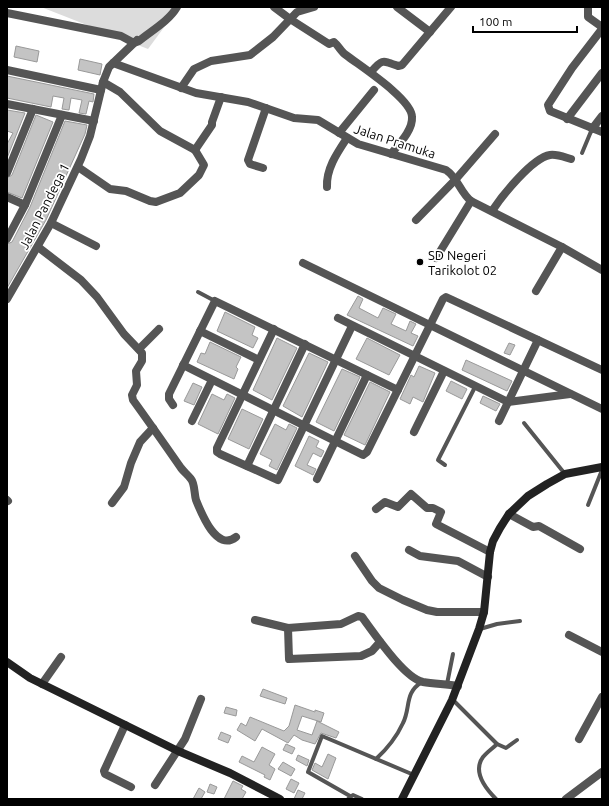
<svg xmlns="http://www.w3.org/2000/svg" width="609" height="806" viewBox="0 0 609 806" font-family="Ubuntu,sans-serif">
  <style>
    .green { fill: #dcdcdc }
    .building { fill: #c4c4c4; stroke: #999 }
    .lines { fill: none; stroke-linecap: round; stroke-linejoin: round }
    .lane { stroke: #555; stroke-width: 4 }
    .street { stroke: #555; stroke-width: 8 }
    .secondary { stroke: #222; stroke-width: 8 }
    .poi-dot { fill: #000; stroke: #fff; stroke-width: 1.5 }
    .labels { text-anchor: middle; stroke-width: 3.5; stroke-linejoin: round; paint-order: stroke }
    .street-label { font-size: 13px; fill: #000; stroke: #fff }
    .poi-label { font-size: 13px; fill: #000; stroke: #fff; text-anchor: start }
  </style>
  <rect width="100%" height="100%" fill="#fff"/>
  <path class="green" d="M41,7h138l-31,42z"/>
  <g class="building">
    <path d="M16,46l23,5 -2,11 -23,-5z"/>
    <path d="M80,59l22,5 -2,11 -22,-5z"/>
    <path d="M7,76l87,18 -1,8 -4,-1 -3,13 -7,-1 3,-13 -11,-2 -2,12 -7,-1 2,-11 -11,-2 -2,11 -44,-9z"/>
    <path d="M7,110l18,3 -18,45v-14l6,-11 -6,-2z"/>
    <path d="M36,115l17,7 -31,76 -15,-6v-14l5,-3z"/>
    <path d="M65,121l22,4 -2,9 -39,86 -39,68v-44l5,-2 18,-35z"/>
    <path d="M358,296l5,3 -4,9 19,10 5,-10 13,6 -5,10 15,7 4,-10 6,3 -5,9 7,3 -5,10 -66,-31z"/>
    <path d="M225,312l30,15 -3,8 6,3 -5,10 -36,-17z"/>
    <path d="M277,338l20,10 -25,52 -19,-10z"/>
    <path d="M367,338l33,17 -11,20 -33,-16z"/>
    <path d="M210,342l31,15 -5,10 2,2 -4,10 -37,-17 4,-9 4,1z"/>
    <path d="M509,343l6,2 -5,10 -6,-2z"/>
    <path d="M309,353l19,9 -26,55 -19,-11z"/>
    <path d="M466,360l46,21 -5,10 -45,-21z"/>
    <path d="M419,366l16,7 -12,29 -10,-5 -3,7 -10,-5 11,-24 3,2z"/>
    <path d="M342,369l18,8 -26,54 -18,-9z"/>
    <path d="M451,381l16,8 -5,10 -16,-8z"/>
    <path d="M370,382l20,10 -25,53 -21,-10z"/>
    <path d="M193,383l9,4 -8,18 -10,-4z"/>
    <path d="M212,394l12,6 3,-6 8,4 -17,36 -20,-10z"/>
    <path d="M483,396l17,8 -4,7 -16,-8z"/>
    <path d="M242,409l21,10 -14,30 -21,-10z"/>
    <path d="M275,424l11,6 3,-6 8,4 -20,42 -8,-4 3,-6 -12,-6z"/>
    <path d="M309,436l10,5 -3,6 8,4 -3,6 -8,-4 -6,12 9,4 -3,6 -18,-9z"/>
    <path d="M263,689l24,9 -2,6 -25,-8z"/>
    <path d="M295,705l20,7v-2l9,3 -3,9 -19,-6 -5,14 15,5 5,-14 22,11 -3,6 -15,-5 -6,11 -13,-4 -8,-5 -6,8 -26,-14 -7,12 -18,-11 4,-7 5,3 4,-9 34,14 5,-5z"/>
    <path d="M226,707l11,3 -1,6 -12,-3z"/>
    <path d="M221,732l10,4 -3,7 -10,-4z"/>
    <path d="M286,744l9,4 -3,6 -9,-4z"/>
    <path d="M262,747l13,7 -6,11 6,4 -5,11 -6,-3 1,-2 -26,-13 3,-6 12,6z"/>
    <path d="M328,754l8,4 -8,21 -16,-9 3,-7 7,4z"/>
    <path d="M298,755l11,5 -2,6 -11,-6z"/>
    <path d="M283,762l12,7 -4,7 -13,-7z"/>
    <path d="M291,779l8,4 -5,10 -8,-4z"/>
    <path d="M233,781l10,5 -2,3 5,3 -4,7h-18z"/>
    <path d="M210,784l7,3 -3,7 -7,-2z"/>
    <path d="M199,788l6,4 -4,7h-8z"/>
    <path d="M298,790l7,3 -3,6h-8z"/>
  </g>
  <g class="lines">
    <g class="lane">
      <path d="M582,153l10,-24"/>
      <path d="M198,292l17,9"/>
      <path d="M524,423l41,51"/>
      <path d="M445,465l-7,-5 37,-73"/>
      <path d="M588,505l14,-35"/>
      <path d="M480,629l17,-5 23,-3"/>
      <path d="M447,684l6,-30"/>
      <path d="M453,700l44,44 9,4 11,-8"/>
      <path d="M376,759c11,-10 21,-23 27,-36 8,-16 1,-30 19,-41"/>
      <path d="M350,796l-42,-24 14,-36 92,39"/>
      <path d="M348,799l5,-4 9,4"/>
      <path d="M496,799c-10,-10 -24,-27 -13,-42 4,-5 10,-9 14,-13"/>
    </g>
    <g class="street">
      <path d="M274,7l16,12 39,25 5,-2c5,4 7,10 12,13 14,11 66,44 66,62 1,13 -13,27 -21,37"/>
      <path d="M397,7l33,25"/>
      <path d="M588,7v10l14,10"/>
      <path d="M7,13l114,23 13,7 3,-3"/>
      <path d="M602,29l-30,39 -24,37 2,6 52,21"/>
      <path d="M113,63l83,30 52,9 46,16 24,2 40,24 88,26c12,8 14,22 25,31l91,46 40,23"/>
      <path d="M7,70l94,20"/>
      <path d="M371,72c11,-13 11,-12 27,-6l4,-1 49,-58"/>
      <path d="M103,82l17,10 40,39 35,19"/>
      <path d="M181,88l13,-19 17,-8 39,-6 23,-18 24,-25 17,-5"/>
      <path d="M7,104l87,17"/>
      <path d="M567,119l35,-46"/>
      <path d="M592,129l10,-13"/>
      <path d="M339,133l35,-43"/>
      <path d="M195,150l17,-25v-3l9,-25"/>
      <path d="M78,167l32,22 16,2 24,10 6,1 24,-9 19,-18 5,-10 -9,-15"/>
      <path d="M263,168l-13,-4 -2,-4 18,-52"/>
      <path d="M7,173l26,-64"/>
      <path d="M327,187c-1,-18 10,-34 20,-49"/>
      <path d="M7,197l18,8"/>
      <path d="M492,211c10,-15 40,-53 58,-56 7,-1 14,2 21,4"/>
      <path d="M416,220l40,-41 39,-45"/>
      <path d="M51,223l45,23"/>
      <path d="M7,239l18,-34 37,-90"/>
      <path d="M38,247l43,33 16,17 27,37 18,19v8l-6,10 1,14 -5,10 1,5c16,22 32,45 48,68 3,4 7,7 10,11 4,5 3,14 5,21 6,15 21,52 40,37"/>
      <path d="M436,258l35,-57"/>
      <path d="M303,263l299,146"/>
      <path d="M536,291l26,-44"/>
      <path d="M7,299l44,-76 30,-64 9,-23 13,-54 6,-15 25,-24 5,-2c12,-10 30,-20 38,-34"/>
      <path d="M338,318l170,84 62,-8"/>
      <path d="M274,329l-57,119v4l3,2 58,26 74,-154"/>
      <path d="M200,331l59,29"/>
      <path d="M139,349l20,-20"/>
      <path d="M183,365l180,90 4,-3 76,-153 3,-2 156,73"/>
      <path d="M173,405l-4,-6v-5l46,-93 183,89"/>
      <path d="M192,421l20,-41"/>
      <path d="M499,421l39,-81"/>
      <path d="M414,432l30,-61"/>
      <path d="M247,466l58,-122"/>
      <path d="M317,479l50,-104"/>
      <path d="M7,500l1,1"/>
      <path d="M112,503l12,-16 7,-24 9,-21 13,-14"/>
      <path d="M376,509l9,-7 13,5 13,-13 16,14h6l8,4 -5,12 54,28"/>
      <path d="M509,514l24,13 6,-1 41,23"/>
      <path d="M409,550l11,6 38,5 30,16"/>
      <path d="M355,556l17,25 7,7 24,12 24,10 10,2h47"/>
      <path d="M255,620l33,8 53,-4 17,-8 4,1c12,16 42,61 61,65 11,2 23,2 35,4"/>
      <path d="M288,628l1,31 72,-3 11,-5 8,-9"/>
      <path d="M569,635l33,17"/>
      <path d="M42,684l19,-27"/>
      <path d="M125,725l-21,46 1,3 26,13"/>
      <path d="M579,739l23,-42"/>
      <path d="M155,785l30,-46 16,-40"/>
      <path d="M566,799l36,-27"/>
    </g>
    <g class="secondary">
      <path d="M7,662l23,16 148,73 52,22 50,26"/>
      <path d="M402,799l50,-99 27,-71 5,-17 6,-60 3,-11 7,-13 9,-14 19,-18 19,-12 18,-10 37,-7"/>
    </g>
  </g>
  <circle class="poi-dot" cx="420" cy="262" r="4"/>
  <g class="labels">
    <g class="street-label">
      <text transform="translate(395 141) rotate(18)" y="5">Jalan Pramuka</text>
      <text transform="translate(44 206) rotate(-63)" y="5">Jalan Pandega 1</text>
    </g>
    <g class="poi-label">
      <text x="428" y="260">SD Negeri<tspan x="428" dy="15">Tarikolot 02</tspan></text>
    </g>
  </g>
  <rect width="609" height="806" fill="none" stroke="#000000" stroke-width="16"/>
  <path d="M473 26v6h104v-6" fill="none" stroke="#000000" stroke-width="2"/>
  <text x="479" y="26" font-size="12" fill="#000000" stroke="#ffffff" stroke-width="3" paint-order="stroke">100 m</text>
</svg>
